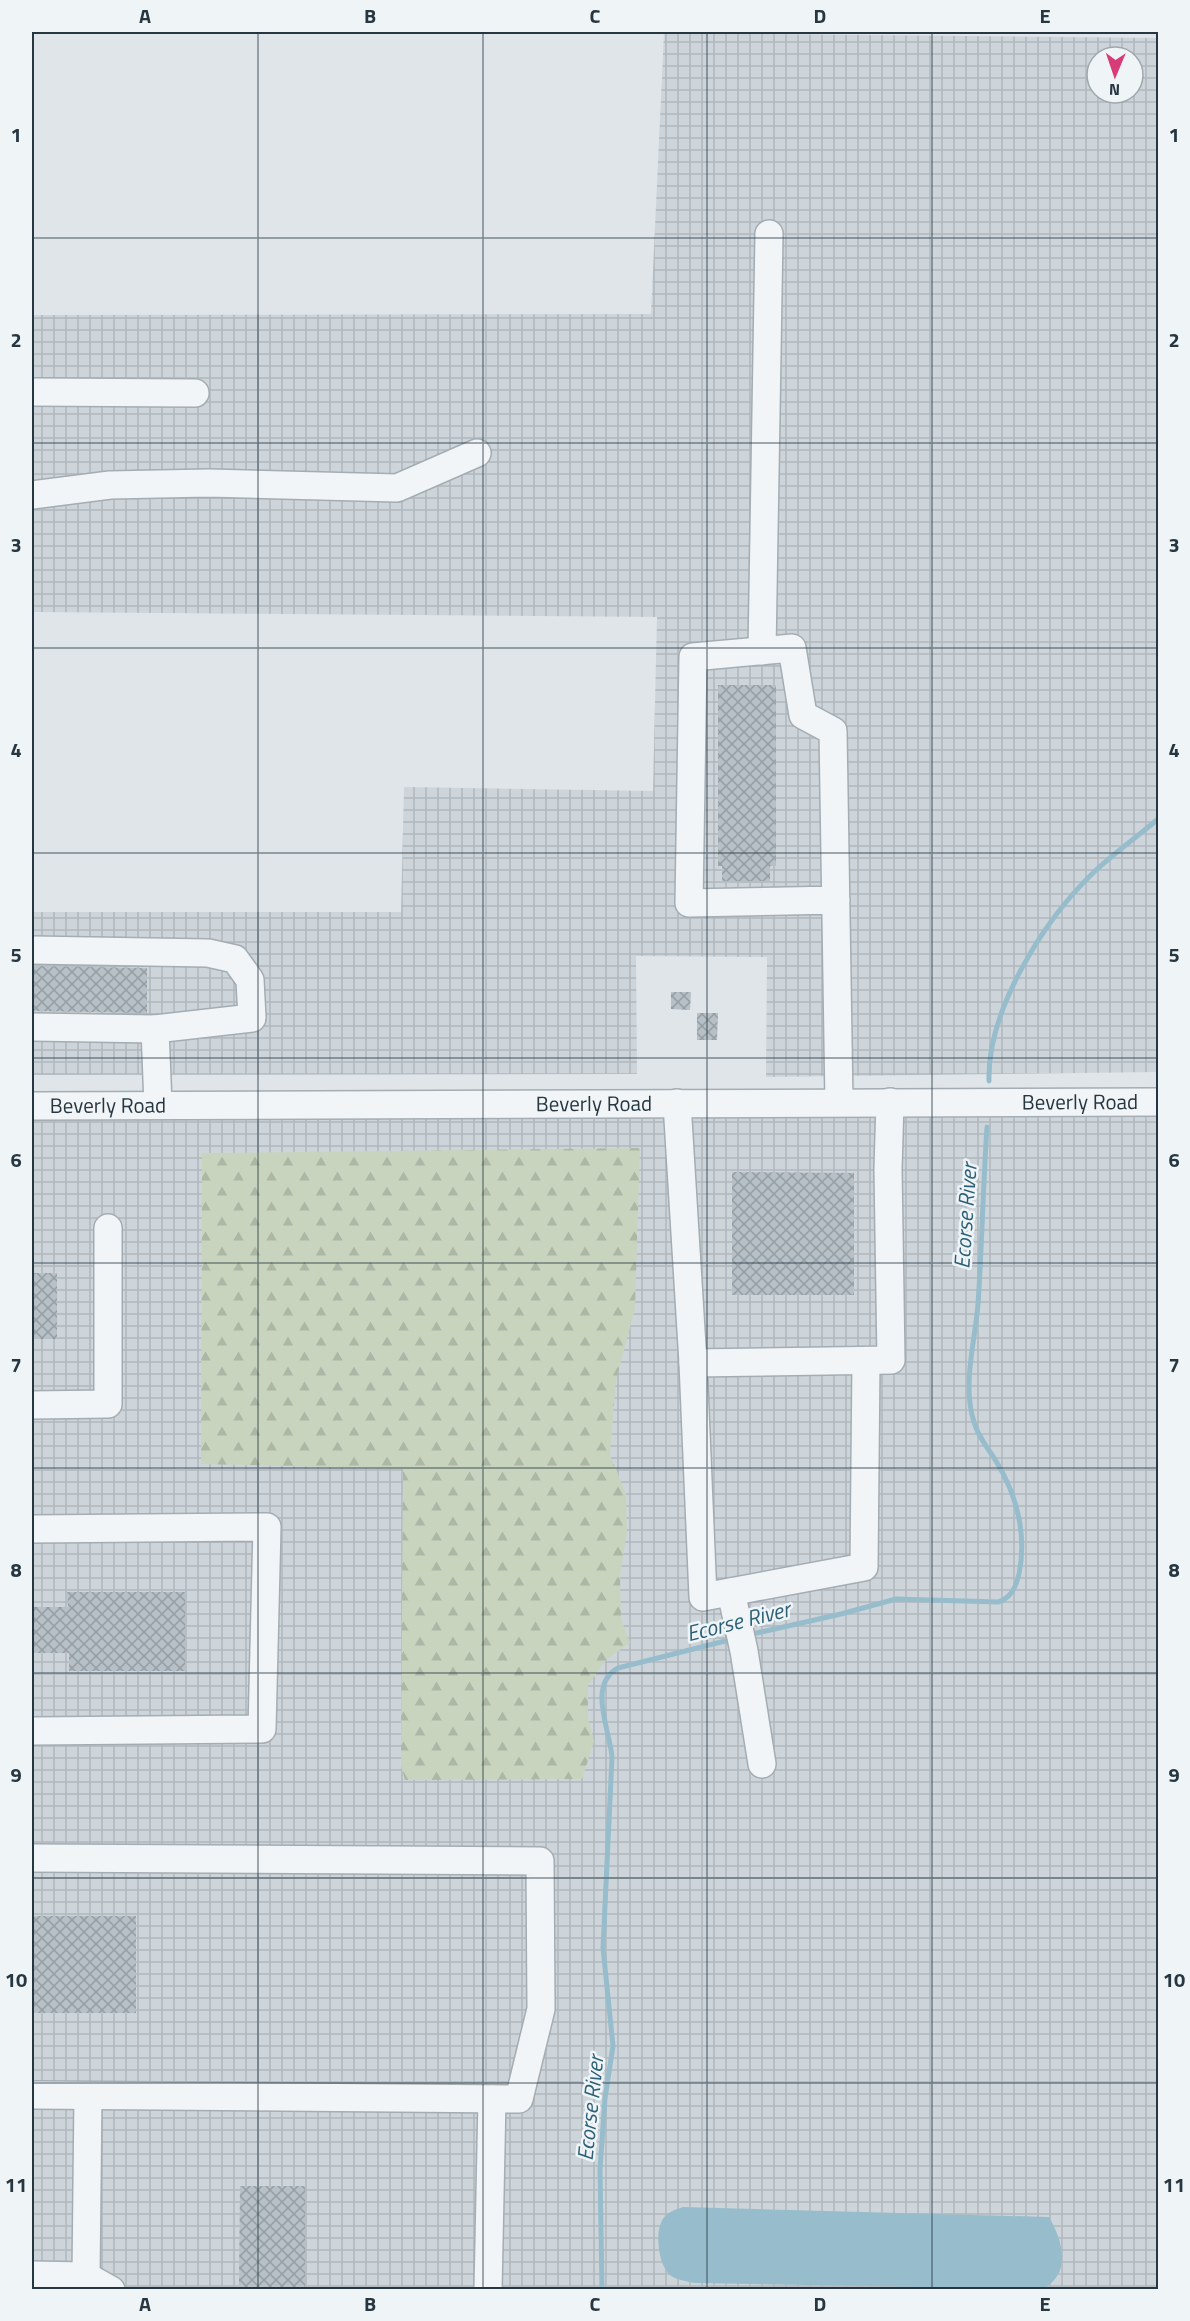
<svg xmlns="http://www.w3.org/2000/svg" width="1190" height="2321" viewBox="0 0 1190 2321" font-family="'Titillium Web',sans-serif">
  <style>
    .industrial { fill: url(#industrial-grid); fill-rule: evenodd }
    .forest { fill: url(#forest-firs) }
    .water { fill: #97bdcc }
    .lines { fill: none; stroke-linecap: round; stroke-linejoin: round }
    .stream { stroke: #97bdcc; stroke-width: 5 }
    .building { fill: url(#building-cross-hatch) }
    .minor-casing { stroke: #a4adb3; stroke-width: 30 }
    .minor { stroke: #f2f5f7; stroke-width: 27 }
    .grid { fill: none; stroke: #273741; stroke-width: 1.5; stroke-opacity: 0.55 }
    .labels { text-anchor: middle; stroke-width: 5; stroke-linejoin: round; paint-order: stroke }
    .street-label { font-size: 21px; fill: #273741; stroke: #eff4f7 }
    .water-label { font-size: 22px; font-style: italic; fill: #2e6178; stroke: #eff4f7 }
    .neatline { fill: none; stroke: #273741; stroke-width: 2 }
    .grid-label { font-size: 20px; text-anchor: middle; font-weight: bold; fill: #273741 }
  </style>
  <defs>
    <pattern id="industrial-grid" width="8" height="8" patternUnits="userSpaceOnUse" patternTransform="scale(1.5)"><rect width="8" height="8" fill="#cdd5db"/><path d="M0 4h8M4 0v8" fill="none" stroke="#b0b7bd"/></pattern>
    <pattern id="forest-firs" width="22" height="20" patternUnits="userSpaceOnUse" patternTransform="scale(1.5)"><rect width="22" height="20" fill="#c9d4bf"/><path d="M5 1l3.5 6h-7zM16 11l3.5 6h-7z" fill="#adb7a5"/></pattern>
    <pattern id="building-cross-hatch" width="8" height="8" patternUnits="userSpaceOnUse" patternTransform="scale(1.5)"><rect width="8" height="8" fill="#b6c0c6"/><path d="M0 0l8 8M0 8l8-8" fill="none" stroke="#949da2"/></pattern>
  </defs>
  <rect width="100%" height="100%" fill="#dfe5e9"/>
  <g class="industrial">
    <path d="M664,33l494,5v1034l-392,5 1,-120 -131,-1 1,118 -605,1v-163h369l3,-125 249,4 4,-174 -625,-5v-297l619,-1zM1097,57h36v36h-36z"/>
    <path d="M1158,1117v1172h-1126v-1170z"/>
  </g>
  <path class="forest" d="M640,1148l-5,161 -19,71 -6,75 16,39 1,38 -7,43 1,44 9,24 -23,16 -19,26v33l6,23 -12,38 -177,1 -4,-14 2,-297 -202,-5 1,-311z"/>
  <path class="water" d="M683,2207l366,10c14,24 23,56 -6,72l-349,-6c-7,-2 -17,-3 -23,-7 -12,-9 -16,-40 -10,-53 3,-10 13,-13 22,-16z"/>
  <g class="lines">
    <g class="stream">
      <path d="M989,1081c-2,-71 55,-161 105,-209 20,-19 43,-35 64,-53"/>
      <path d="M748,1635l93,-21 55,-15 102,3c13,-4 18,-15 21,-28 8,-39 -2,-79 -23,-113 -8,-13 -18,-24 -22,-39 -12,-37 1,-80 4,-118 4,-59 5,-118 9,-177"/>
      <path d="M602,2290l-2,-121 5,-71 8,-52 -10,-98 9,-191c-2,-27 -25,-72 6,-89l115,-29"/>
    </g>
  </g>
  <g class="building">
    <path d="M718,685h58v181h-6v15h-48v-15h-4z"/>
    <path d="M32,966l115,2v45l-115,-2z"/>
    <path d="M671,992h20l-1,18 -19,-1z"/>
    <path d="M697,1013h21l-1,27h-20z"/>
    <path d="M732,1172l122,1v122h-122z"/>
    <rect x="32" y="1273" width="25" height="66"/>
    <path d="M67,1592h118v79h-116v-18h-37v-46h36z"/>
    <rect x="32" y="1916" width="104" height="97"/>
    <path d="M240,2186h65v103h-66z"/>
  </g>
  <g class="lines">
    <defs>
      <g id="minor">
        <path d="M32,392l163,1"/>
        <path d="M32,495l78,-10 99,-2 188,5 80,-35"/>
        <path d="M762,651l7,-417"/>
        <path d="M836,900l-147,3 4,-246 99,-9 11,67 30,16 6,371"/>
        <path d="M32,950l176,3 27,6 15,21 2,38 -97,11 3,76"/>
        <path d="M32,1027l123,2"/>
        <path d="M677,1103l16,260 10,234 161,-30 2,-206"/>
        <path id="s1" d="M32,1106l1126,-4"/>
        <path d="M693,1363l198,-3 -3,-191 2,-67"/>
        <path d="M32,1405l76,-1v-176"/>
        <path d="M32,1529l235,-2 -5,202 -230,2"/>
        <path d="M731,1592l13,59 18,113"/>
        <path d="M32,1858l508,3 1,148 -22,90 -487,-4"/>
        <path d="M32,2275l54,1 25,14"/>
        <path d="M86,2276l2,-180"/>
        <path d="M488,2290l4,-191"/>
      </g>
    </defs>
    <use href="#minor" class="minor-casing"/>
    <use href="#minor" class="minor"/>
  </g>
  <path class="grid" d="M258,32v2258M483,32v2258M707,32v2258M932,32v2258M32,238h1126M32,443h1126M32,648h1126M32,853h1126M32,1058h1126M32,1263h1126M32,1468h1126M32,1673h1126M32,1878h1126M32,2083h1126"/>
  <g class="labels">
    <g class="street-label">
      <text dy="7" stroke="none"><textPath href="#s1" startOffset="1048">Beverly Road</textPath></text>
      <text dy="7" stroke="none"><textPath href="#s1" startOffset="562">Beverly Road</textPath></text>
      <text dy="7" stroke="none"><textPath href="#s1" startOffset="76">Beverly Road</textPath></text>
    </g>
    <g class="water-label">
      <text transform="translate(965 1216) rotate(-86)" y="8">Ecorse River</text>
      <text transform="translate(738 1621) rotate(-14)" y="8">Ecorse River</text>
      <text transform="translate(590 2108) rotate(-84)" y="8">Ecorse River</text>
    </g>
  </g>
  <rect width="1190" height="2321" fill="none" stroke="#eff4f7" stroke-width="66"/>
  <g transform="translate(1115 75) rotate(182)"><circle r="28" fill="#eff4f7" stroke="#9fa8ae" stroke-width="1.5"/>
  <path d="M0-4.5L10 22L0 15L-10 22Z" fill="#d73b78"/>
  <text y="-9" font-size="16" font-weight="bold" text-anchor="middle" fill="#273741">N</text>
  </g>
  <rect x="33" y="33" width="1124" height="2255" class="neatline"/>
  <g class="grid-label">
    <text x="145" y="23">A</text>
    <text x="370" y="23">B</text>
    <text x="595" y="23">C</text>
    <text x="820" y="23">D</text>
    <text x="1045" y="23">E</text>
    <text x="16" y="142">1</text>
    <text x="1174" y="142">1</text>
    <text x="16" y="347">2</text>
    <text x="1174" y="347">2</text>
    <text x="16" y="552">3</text>
    <text x="1174" y="552">3</text>
    <text x="16" y="757">4</text>
    <text x="1174" y="757">4</text>
    <text x="16" y="962">5</text>
    <text x="1174" y="962">5</text>
    <text x="16" y="1167">6</text>
    <text x="1174" y="1167">6</text>
    <text x="16" y="1372">7</text>
    <text x="1174" y="1372">7</text>
    <text x="16" y="1577">8</text>
    <text x="1174" y="1577">8</text>
    <text x="16" y="1782">9</text>
    <text x="1174" y="1782">9</text>
    <text x="16" y="1987">10</text>
    <text x="1174" y="1987">10</text>
    <text x="16" y="2192">11</text>
    <text x="1174" y="2192">11</text>
    <text x="145" y="2311">A</text>
    <text x="370" y="2311">B</text>
    <text x="595" y="2311">C</text>
    <text x="820" y="2311">D</text>
    <text x="1045" y="2311">E</text>
  </g>
</svg>
